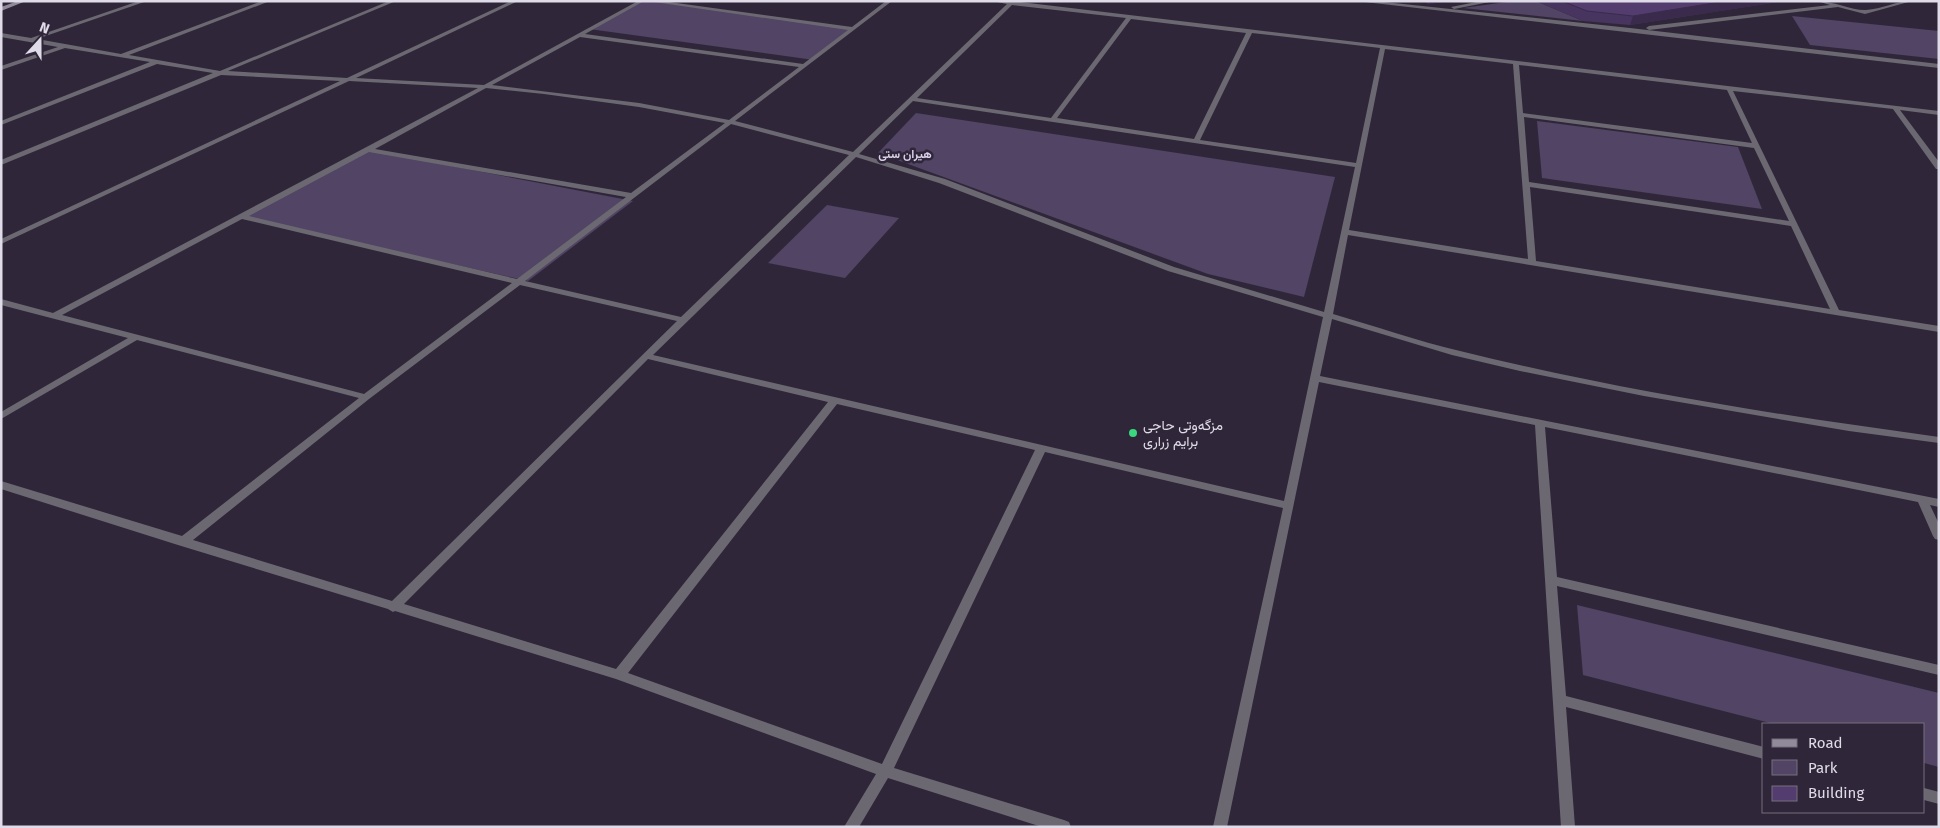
<svg xmlns="http://www.w3.org/2000/svg" width="1940" height="828" viewBox="0 0 1940 828" font-family="'Fira Sans',Vazirmatn,sans-serif">
  <style>
    .green { fill: #514464 }
    .lines { fill: none; stroke-linecap: round; stroke-linejoin: round }
    .minor { fill: #6c6872; fill-rule: evenodd }
    .secondary { fill: #908a9a; fill-rule: evenodd }
    .wall { fill: #47345f }
    .shaded-wall { fill: #3a2b4d }
    .building { fill: #533d6e; stroke: #3a2b4d }
    .poi-dot { fill: #3ad77f; stroke: #2f2739; stroke-width: 2 }
    .labels { text-anchor: middle; stroke-width: 5; stroke-linejoin: round; paint-order: stroke }
    .far-neighbourhood-label { font-size: 12px; font-weight: bold; fill: #dad0e9; stroke: #2f2739 }
    .poi-label { font-size: 14px; fill: #e0dbe8; stroke: #2f2739; text-anchor: start }
  </style>
  <rect width="100%" height="100%" fill="#2f2739"/>
  <g class="green">
    <path d="M642,1h7l205,28 -40,31 -225,-31z"/>
    <path d="M1513,1h23l47,20 -120,-13z"/>
    <path d="M1792,16l147,15v28l-129,-14z"/>
    <path d="M916,113l419,64 -31,120 -96,-23 -330,-121z"/>
    <path d="M1537,121l201,26 24,62 -220,-31z"/>
    <path d="M368,150l265,51 -105,80 -285,-64z"/>
    <path d="M827,205l72,13 -54,60 -77,-15z"/>
    <path d="M1577,605l362,88v74l-15,-4v-39h-150l-191,-49z"/>
  </g>
  <g class="lines">
    <g class="minor">
      <path d="M139,1h8l-110,38 84,15 141,-53h8l-141,54 91,16 169,-70h7l-168,70 119,7 164,-77h7l-162,77 128,7 154,-84h6l-59,33 218,30 45,-34 -201,-29h15l190,26 34,-26h6l-157,120 118,31 154,-148 -15,-3h19l928,110v4l-39,-5 39,52v7h-3l-43,-60 -160,-18 106,219 100,16v6l-591,-97 -15,79c42,12 84,27 127,37 157,39 318,64 479,86v6l-90,-12 -205,-35 -124,-25 -68,-16 -120,-36 -12,57 619,123v8l-9,-2 9,19v16l-4,-1 -2,-3 -15,-34 -373,-75 12,150 382,88v10l-382,-89 9,110 198,51v12l-198,-52 9,120h-14l-26,-402 -216,-43 -92,445h-14l70,-319 -238,-56 -151,316 170,52 5,2 2,5h-29l-154,-49 -29,49h-15l32,-53 -260,-95 -221,-68 -2,1 -5,-3 -210,-64 -177,-56v-8l181,55 177,-138 -222,-58 -136,79v-7l127,-74 -127,-33v-6l52,14 425,-225 -129,-7 -348,163v-5l339,-158 -119,-6 -220,90v-5l212,-87 -56,-9 -156,61v-4l149,-59 -85,-14 -64,22v-4l57,-19 -57,-10v-4l30,5zM1012,5l114,13 -75,100 -134,-20zM1131,19l115,14 -52,106 -137,-21zM1252,33l128,15 -24,115 -156,-23zM580,37l219,30 -70,53 -90,-17 -147,-18zM1385,49l128,15 15,195 -179,-29zM1519,65l208,25 25,53 -229,-30zM486,88l58,6 95,13 86,16 -94,70 -256,-44zM913,101l442,66 -31,145 -150,-45 -229,-88 -86,-25zM1524,117l230,31 35,73 -260,-39zM731,124l118,31 -168,162 -156,-36zM369,152l257,45 -109,82 -268,-63zM856,157l83,26 229,88 155,46 -39,184 -631,-146zM1530,187l261,39 39,83 -294,-48zM242,219l270,64 -148,111 -302,-79zM520,285l157,36 -285,280 -199,-61 176,-141zM648,359l180,43 -212,267 -212,-65zM837,404l198,46 -153,314 -254,-91z"/>
      <path d="M1356,1h19l255,27 309,36v4z"/>
      <path d="M1481,1h14l-41,8 -3,-2z"/>
      <path d="M1817,1c16,0 37,10 49,9 16,-1 30,-9 46,-9l-47,13 -27,-7 -189,23 -3,-2 3,-2 181,-21z"/>
      <path d="M1924,788l15,4v12l-15,-4z"/>
    </g>
    <path class="secondary" d="M18,1h8l-25,10v-4z"/>
  </g>
  <g class="wall">
    <path d="M1423,1h26l-20,3z"/>
    <path d="M1536,1h242v1l-148,23 -47,-4z"/>
  </g>
  <g class="shaded-wall">
    <path d="M1430,1h19l-20,3z"/>
    <path d="M1726,1h52v1l-148,23 3,-9z"/>
  </g>
  <path class="building" d="M1562,1h164l-93,15 -46,-5z"/>
  <circle class="poi-dot" cx="1133" cy="433" r="5"/>
  <g class="labels">
    <g class="far-neighbourhood-label">
      <text x="905" y="158">هیران ستی</text>
    </g>
    <g class="poi-label">
      <text x="1143" y="430">مزگەوتی حاجی<tspan x="1143" dy="16">برایم زراری</tspan></text>
    </g>
  </g>
  <rect width="1940" height="828" fill="none" stroke="#e0dbe8" stroke-width="5"/>
  <rect x="1762" y="723" width="162" height="90" fill="#2f2739" stroke="#766f7f"/>
  <rect x="1772" y="739" width="25" height="8" fill="#908a9a" stroke="#766f7f"/>
  <text x="1808" y="748" font-size="15" fill="#e0dbe8">Road</text>
  <rect x="1772" y="760" width="25" height="15" fill="#514464" stroke="#766f7f"/>
  <text x="1808" y="773" font-size="15" fill="#e0dbe8">Park</text>
  <rect x="1772" y="786" width="25" height="15" fill="#533d6e" stroke="#766f7f"/>
  <text x="1808" y="798" font-size="15" fill="#e0dbe8">Building</text>
  <g transform="translate(40 40) rotate(21)" stroke="#2f2739" stroke-width="4" paint-order="stroke">
  <path d="M0-4L9 19L0 12L-9 19Z" fill="#e0dbe8"/>
  <text y="-8" font-size="14" font-weight="bold" text-anchor="middle" fill="#e0dbe8">N</text>
  </g>
</svg>
